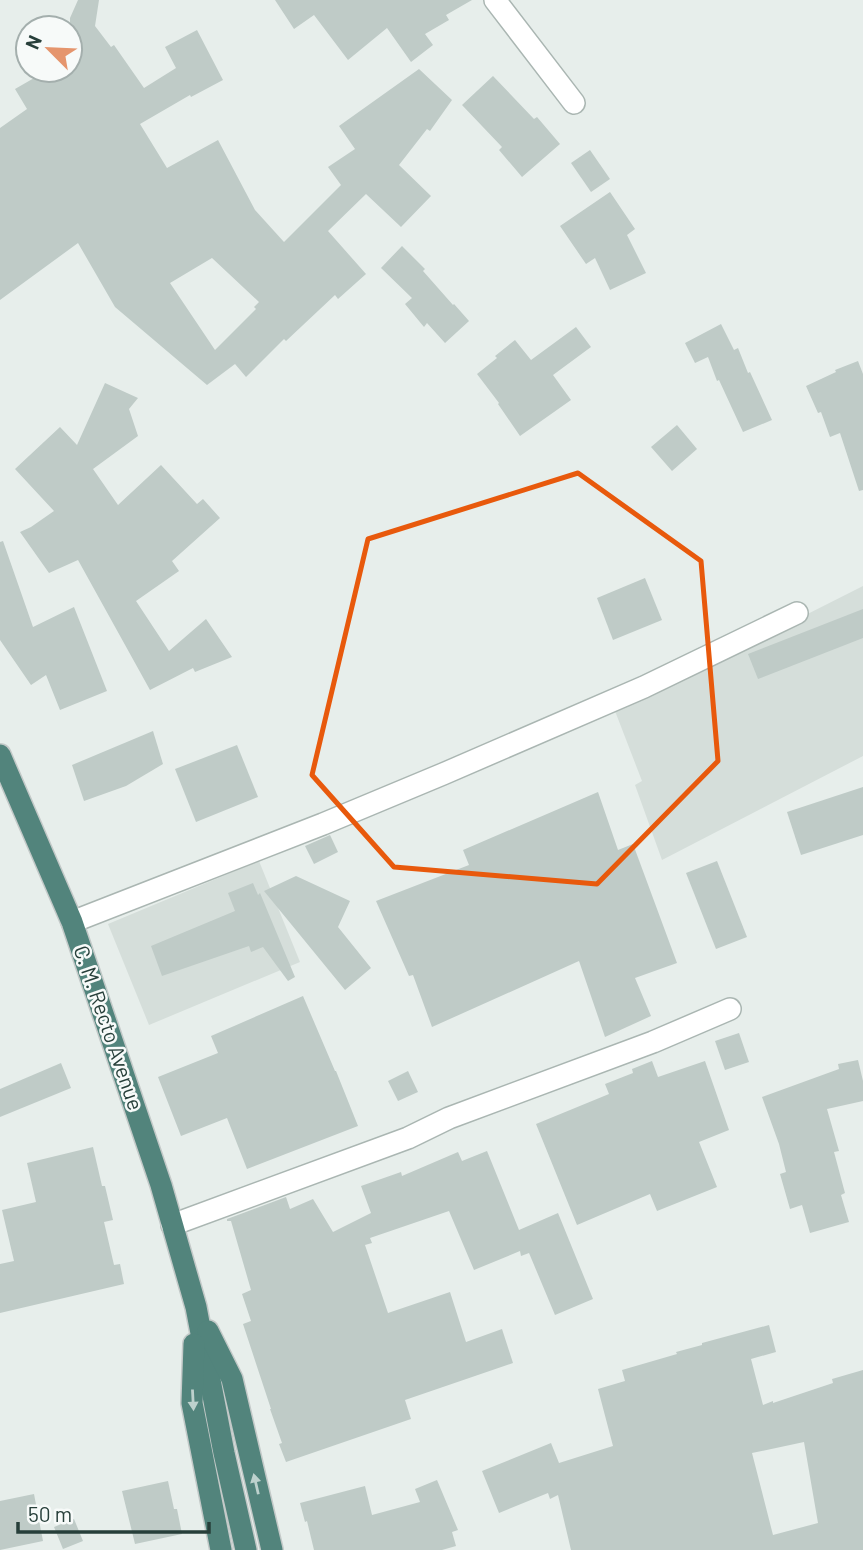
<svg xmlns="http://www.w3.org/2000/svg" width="863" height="1550" viewBox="0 0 863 1550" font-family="Barlow,sans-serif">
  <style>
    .built { fill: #d5deda }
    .building { fill: #bfcbc7; fill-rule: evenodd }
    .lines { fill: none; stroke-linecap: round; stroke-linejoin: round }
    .minor-casing { stroke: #aab6b2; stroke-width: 24 }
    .trunk-casing { stroke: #c3c9c8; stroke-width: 24 }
    .minor { stroke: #fff; stroke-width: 21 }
    .trunk { stroke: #52847c; stroke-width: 21 }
    .oneway { fill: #bdd1cd }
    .marked { fill: none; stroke: #e8590c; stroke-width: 5; stroke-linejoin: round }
    .labels { text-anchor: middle; stroke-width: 5; stroke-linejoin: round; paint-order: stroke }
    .street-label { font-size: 21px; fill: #273f3a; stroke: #f7faf9 }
  </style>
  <rect width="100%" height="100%" fill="#e7eeeb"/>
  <g class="built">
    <path d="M863,586v170l-201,104 -27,-75 7,-4 -27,-70z"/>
    <path d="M259,861l41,101 -151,63 -41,-101z"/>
  </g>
  <g class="building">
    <path d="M78,0h21l-4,26 16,21 3,-2 30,43 32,-20 -11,-21 32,-17 26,50 -32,17 -1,-2 -50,29 27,44 51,-28 37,70 29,32 57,-57 -13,-18 27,-18 -16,-23 80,-57 33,31 -22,31 -3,-2 -28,36 32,31 -30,31 -35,-33 -38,37 38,43 -28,25 -3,-4 -49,46 -2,-2 -38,38 -11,-13 -28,21 -92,-78 -37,-64 -78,57v-172l27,-19 -12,-20 33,-19h22v-52zM212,258l47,44 -5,5 2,2 -41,41 -45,-67z"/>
    <path d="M275,0h197l-26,15 3,5 -24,14 8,11 -22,17 -24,-34 -39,32 -34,-45 -20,14z"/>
    <path d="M493,76l41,43 3,-2 23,27 -38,33 -23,-27 3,-3 -40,-42z"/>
    <path d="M590,150l20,29 -19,13 -20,-29z"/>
    <path d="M610,192l25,37 -8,6 19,38 -36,17 -15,-32 -9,6 -26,-38z"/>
    <path d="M402,246l23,23 -2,2 30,34 1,-1 15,17 -24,22 -18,-20 -3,4 -19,-23 7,-6 -31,-30z"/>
    <path d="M721,324l13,26 4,-2 10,25 2,-1 22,48 -29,12 -24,-52 -2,1 -9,-24 -13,6 -10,-20z"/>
    <path d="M576,327l15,20 -38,28 18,25 -51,36 -22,-32 1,-1 -22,-29 20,-16 -2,-2 20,-16 16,20z"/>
    <path d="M858,361l5,13v116l-4,1 -19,-58 -10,4 -9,-25 -3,1 -12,-27 30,-14 -1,-2z"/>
    <path d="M105,383l33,15 -9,11 9,27 -45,33 25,36 43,-40 36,39 6,-5 17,19 -48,43 7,10 -43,30 33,50 37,-32 26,38 -37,15 -2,-4 -43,22 -72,-130 -29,13 -29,-41 11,-5 23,-16 -39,-42 45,-42 17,18z"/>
    <path d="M677,425l20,24 -25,22 -21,-24z"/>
    <path d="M3,541l30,86 41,-20 33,84 -47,19 -14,-35 -15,10 -31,-45v-98z"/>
    <path d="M645,578l17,42 -49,20 -16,-42z"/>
    <path d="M863,609v29l-105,41 -10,-25z"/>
    <path d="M153,731l10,33 -37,22 -42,15 -12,-36z"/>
    <path d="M237,745l21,52 -62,25 -21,-53z"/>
    <path d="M863,787v48l-62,20 -14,-43z"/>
    <path d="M598,792l20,58 15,-6 44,119 -42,15 16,38 -46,21 -26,-76 -147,66 -19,-52 -4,1 -33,-75 93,-36 -6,-15z"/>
    <path d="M330,835l8,17 -24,12 -9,-18z"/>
    <path d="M717,861l30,76 -31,12 -30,-76z"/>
    <path d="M296,876l54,25 -12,26 33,41 -26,22 -81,-99z"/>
    <path d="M253,883l5,12 2,-2 35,84 -7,4 -25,-34 -12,5 -2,-6 -87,30 -11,-30 84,-35 -7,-18z"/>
    <path d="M303,996l32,75h1l22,55 -111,43 -20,-51 -46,18 -23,-59 60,-24 -7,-17z"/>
    <path d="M739,1033l10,29 -24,8 -10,-29z"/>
    <path d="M858,1060l5,21v20l-36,8 12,42 -5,1 11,41 -4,2 8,27 -39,11 -8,-28 -12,4 -10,-35 6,-2 -7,-28 -17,-47 77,-28 -1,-5z"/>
    <path d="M652,1061l6,16 47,-16 24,69 -30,12 18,45 -60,24 -7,-17 -73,31 -41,-101 73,-30 -4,-10 28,-11 -1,-4z"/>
    <path d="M61,1063l10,25 -71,29v-28z"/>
    <path d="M408,1071l10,21 -20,9 -10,-20z"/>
    <path d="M93,1147l9,39h3l8,34 -9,2 10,43 6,-1 4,20 -124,29v-49l14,-3 -12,-51 34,-8 -9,-39z"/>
    <path d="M487,1151l32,79 39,-17 35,86 -38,16 -26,-62 -8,3 -1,-5 -46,19 -25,-59 -79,27 2,5 -7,2 23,68 62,-21 16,50 36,-13 11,34 -108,37 6,19 -125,43 -7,-18 3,-1 -12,-34h1l-28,-85 8,-3 -9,-27 9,-4 -20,-69h-4v-2l59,-22 4,12 23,-10 20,33 38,-19 -10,-27 40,-14 1,4 56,-24 4,9z"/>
    <path d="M769,1325l7,27 -25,7 12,46 10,-4v2l60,-20 -1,-4 31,-9v180h-292l-13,-55 -8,4 -2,-6 -49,20 -17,-42 69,-28 8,20 54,-17 -15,-57 27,-8 -3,-11 55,-16 -1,-2 26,-7v-2zM804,1442l14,81 -45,12 -21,-82z"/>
    <path d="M437,1480l21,50 -6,2 4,14 -14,4h-128l-7,-29 -2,1 -5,-19 65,-17 7,29 48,-13 -5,-13z"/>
    <path d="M168,1481l6,28h3l5,25 -47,10 -13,-53z"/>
    <path d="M34,1494l9,47 -43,9v-49z"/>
    <path d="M74,1519l9,22 -20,8 -9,-22z"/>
  </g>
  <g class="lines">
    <defs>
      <g id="minor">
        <path d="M495,0l79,103"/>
        <path d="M72,922l251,-98 120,-50 201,-87 153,-74"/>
        <path d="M172,1225l236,-87 41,-20 204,-76 77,-33"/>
      </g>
      <g id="trunk">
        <path d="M0,755l72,167 89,263 35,122 28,146 22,97"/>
        <path d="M208,1331l24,48 40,171"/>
        <path d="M194,1344l-2,59 29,147"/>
      </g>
    </defs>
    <use href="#minor" class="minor-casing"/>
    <use href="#trunk" class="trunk-casing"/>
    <use href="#minor" class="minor"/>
    <use href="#trunk" class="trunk"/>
  </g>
  <defs><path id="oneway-solid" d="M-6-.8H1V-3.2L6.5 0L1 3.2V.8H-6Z" transform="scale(1.75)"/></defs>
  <g class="oneway">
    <use href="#oneway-solid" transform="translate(193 1400) rotate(87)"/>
    <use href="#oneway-solid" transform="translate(256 1484) rotate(-103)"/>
  </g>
  <path class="marked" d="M578,473l123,88 17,200 -121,123 -203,-17 -82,-92 56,-236z"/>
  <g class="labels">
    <g class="street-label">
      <text transform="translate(108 1028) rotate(71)" y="7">C. M. Recto Avenue</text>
    </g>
  </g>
  <g transform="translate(49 49) rotate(294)"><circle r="33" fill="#f7faf9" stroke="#a4afad" stroke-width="2"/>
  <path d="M0-5L12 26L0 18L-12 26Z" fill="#e5956d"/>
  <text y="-10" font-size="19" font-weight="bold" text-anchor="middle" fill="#273f3a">N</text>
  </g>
  <path d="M18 1522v10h191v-10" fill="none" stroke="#273f3a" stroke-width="3.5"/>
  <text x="28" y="1522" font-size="21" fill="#273f3a" stroke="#f7faf9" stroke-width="5" paint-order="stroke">50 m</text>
</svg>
